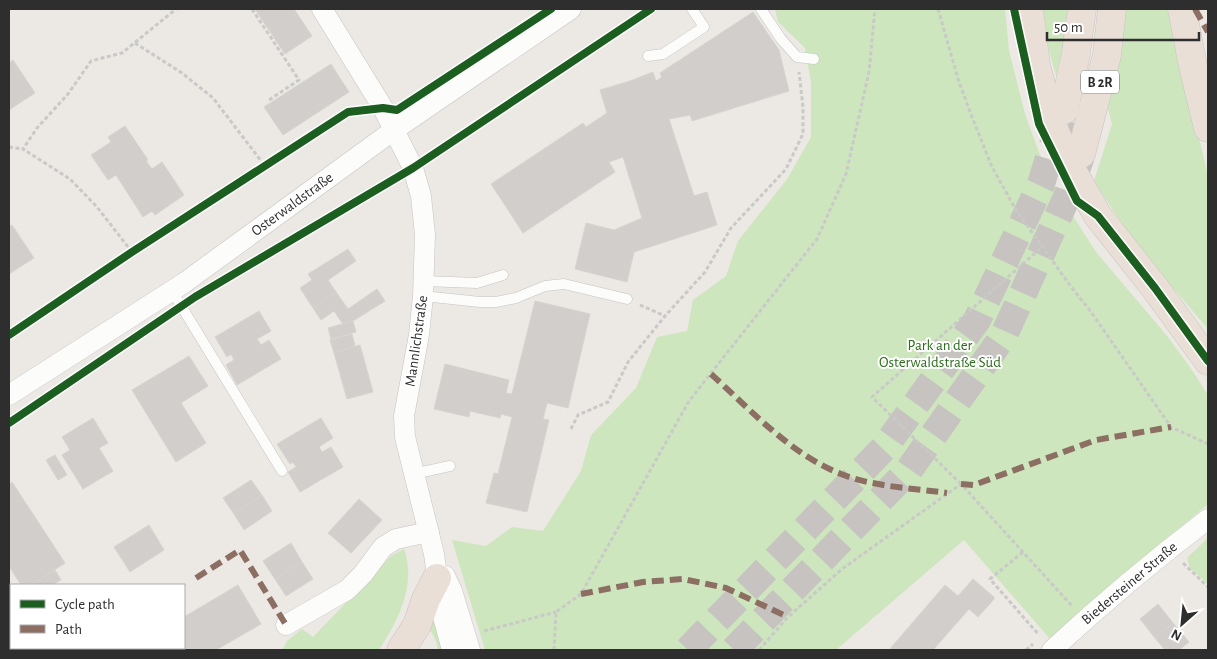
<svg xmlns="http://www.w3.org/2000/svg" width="1217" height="659" viewBox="0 0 1217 659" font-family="'Alegreya Sans',sans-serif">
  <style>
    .green { fill: #cee6be }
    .building { fill: #d1cecb; stroke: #d7d4d0 }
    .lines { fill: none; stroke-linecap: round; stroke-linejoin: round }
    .highway-tunnel { stroke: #c6c3c0; stroke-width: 28; stroke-dasharray: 28 14; stroke-linecap: butt }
    .lane-casing { stroke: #c5c4c5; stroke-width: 11 }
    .street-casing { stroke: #c5c4c5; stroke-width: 21 }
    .highway-casing { stroke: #c6c5c4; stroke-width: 29 }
    .path { stroke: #c9c9c8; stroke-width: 3; stroke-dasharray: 4 2.5; stroke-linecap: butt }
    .lane { stroke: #fcfcfb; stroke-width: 10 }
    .street { stroke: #fcfcfb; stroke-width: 20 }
    .highway { stroke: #eadfd6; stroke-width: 28 }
    .quiet { stroke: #8d6e63; stroke-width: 6; stroke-dasharray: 12 6; stroke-linecap: butt }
    .cycleway-casing { stroke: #fff; stroke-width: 11 }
    .cycleway { stroke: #1b5e20; stroke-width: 8 }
    .labels { text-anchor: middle; stroke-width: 4; stroke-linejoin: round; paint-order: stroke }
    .shield { fill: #fff; stroke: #6d6d6d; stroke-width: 1 }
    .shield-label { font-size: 14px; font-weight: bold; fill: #2e2e2e }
    .street-label { font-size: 15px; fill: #2e2e2e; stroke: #fff }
    .park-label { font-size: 15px; fill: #2c6e1b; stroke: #fff }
  </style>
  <rect width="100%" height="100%" fill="#ece8e4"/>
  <g class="green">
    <path d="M775,9h230l4,41 16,64 14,38 18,39 39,61 72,85 24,33 16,25v109l-158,135 -86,-99 -128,110h-351l-33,-110 34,6 26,-19 31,4 38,-60 10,-36 45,-47 21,-51 30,-6 6,-31 33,-24 12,-35 49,-62 24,-42v-55l-6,-34 -27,-26z"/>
    <path d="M1042,9h30l-16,67 -12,-44z"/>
    <path d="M1124,9h45l39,167v153l-74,-87 -40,-61 18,-57 -4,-15 13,-75z"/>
    <path d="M1208,538v46l-18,-16 -3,-10z"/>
    <path d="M404,549c13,35 -6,72 -25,101h-97l6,-10 14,-11 11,8 78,-81z"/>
    <path d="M436,618l9,32h-7l-2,-9 -8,-15z"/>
  </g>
  <g class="building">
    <path d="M255,9h39l18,27 -27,18z"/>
    <path d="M753,12l26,38 10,41 -97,30 -2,-6 -21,4 25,77 13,-4 10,33 -83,27 -7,30 -52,-13 11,-46 28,7 28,-12 -19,-61 -14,5 6,10 -92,61 -32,-49 92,-61 3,4 21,-14 -7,-23 30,-9 23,-9 3,9 6,-4 -2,-4z"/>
    <path d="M13,60l22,33 -26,17v-47z"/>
    <path d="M331,64l18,28 -66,43 -19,-28z"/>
    <path d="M125,126l23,34 -2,1 6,8 10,-7 22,33 -29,20 -3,-4 -9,6 -27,-42 -8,5 -17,-25 20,-13 -3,-5z"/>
    <path d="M12,225l22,33 -25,16v-47z"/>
    <path d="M348,249l8,12 -28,19 8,12 -23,16 -13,-20 12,-8 -4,-6z"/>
    <path d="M377,289l8,12 -32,20 -10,3 -9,-13 -13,9 -8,-12 23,-16 12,17z"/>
    <path d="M535,301l55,13 -22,94 -21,-5 -4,16 6,1 -22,92 -41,-9 8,-30 4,1 14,-57 -11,-3 -1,4 -30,-7 -1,6 -35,-8 11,-45 64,16 -3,13 6,1z"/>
    <path d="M259,311l12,20 -14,8 4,6 8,-5 12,19 -44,26 -11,-20 8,-5 -3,-6 -4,3 -12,-20z"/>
    <path d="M353,321l3,11 -25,7 -3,-11z"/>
    <path d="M352,334l3,12 -21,7 -4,-13z"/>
    <path d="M360,345l13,47 -26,7 -13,-46z"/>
    <path d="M189,356l19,30 -27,17 25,40 -30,19 -44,-72z"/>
    <path d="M93,418l15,25 -9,5 14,23 -30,18 -21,-34 8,-5 -8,-13z"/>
    <path d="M321,418l12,20 -14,9 3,5 9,-5 12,20 -43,25 -12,-20 8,-5 -3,-5 -3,2 -13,-20z"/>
    <path d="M55,455l12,20 -9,5 -12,-20z"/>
    <path d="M251,480l11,15 -28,19 -11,-16z"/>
    <path d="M12,482l53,81 -34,22h-10l-12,-19v-81z"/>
    <path d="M262,495l10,16 -28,19 -10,-16z"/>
    <path d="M359,499l23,21 -31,33 -23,-20z"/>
    <path d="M149,525l15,25 -34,22 -16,-25z"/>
    <path d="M291,543l11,19 -27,17 -12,-18z"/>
    <path d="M302,562l11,17 -27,17 -11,-17z"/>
    <path d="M55,570l6,10 -9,5h-21z"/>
    <path d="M973,579l22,19 -17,19 -9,-8 -36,41h-44l56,-65 13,11z"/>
    <path d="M238,585l23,39 -45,26h-54l2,-2h20v-31z"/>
    <path d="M1158,604l15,19 -18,15 -15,-19z"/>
    <path d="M1173,623l16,19 -10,8h-14l-10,-12z"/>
    <path d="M64,648h50l2,2h-50z"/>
  </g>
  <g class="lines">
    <g class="highway-tunnel">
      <path d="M688,650l196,-202 93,-128 64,-136 20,-65"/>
      <path d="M734,650l175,-180 95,-135 62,-136 15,-43"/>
    </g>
    <defs>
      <g id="lane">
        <path d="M761,9l20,30 16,18 17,2"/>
        <path d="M648,56l15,-2 41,-27 -12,-18"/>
        <path d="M424,281l53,2 26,-8"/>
        <path d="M172,291l110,180"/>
        <path d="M423,296l57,6h16l20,-4 29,-12 19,-2 63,15"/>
        <path d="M413,474l37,-8"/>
      </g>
      <g id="street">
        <path d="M322,9l61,99 30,60 8,28 4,39 -2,61 -4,39 -15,81 1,21 29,117 8,59 10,37"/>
        <path d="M9,395l175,-112 210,-153 177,-121"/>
        <path d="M445,576l7,15 18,59"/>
        <path d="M9,612l2,4"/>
        <path d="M286,625l61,-35 16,-16 20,-27 13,-8 33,-7"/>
        <path d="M32,648l2,2"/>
        <path d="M1052,650c50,-46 102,-90 156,-131"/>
      </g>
      <g id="highway">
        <path d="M1029,9l7,56 14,54 19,46 29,51 57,72 53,73"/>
        <path d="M1182,9l11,57 15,62"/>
        <path d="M1064,110l12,-57 6,-44"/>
        <path d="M1081,154l26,-99 5,-46"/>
        <path d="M401,650l16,-25 9,-26 11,-21"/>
      </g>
    </defs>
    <use href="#lane" class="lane-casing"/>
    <use href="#street" class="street-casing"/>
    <use href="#highway" class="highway-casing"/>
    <g class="path">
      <path d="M252,9l47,71 -30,20"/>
      <path d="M938,9l20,70 14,38 20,50 24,43 56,78 19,24 80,115 37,17"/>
      <path d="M135,43l47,30 31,25 52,68"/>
      <path d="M9,147l14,2"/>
      <path d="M132,252l-35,-45 -27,-28 -47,-30 14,-21 31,-34 23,-33 31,-8 54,-44"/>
      <path d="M640,305l25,11"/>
      <path d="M571,429l7,-14 30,-13 20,-40 37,-46 40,-44 26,-44 55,-59 17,-35v-27l-4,-35"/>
      <path d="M961,484l-89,-87 170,-150"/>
      <path d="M1023,552l-33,27 49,56"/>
      <path d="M1183,563l25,24"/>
      <path d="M484,631l72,-19"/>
      <path d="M554,650l2,-38 25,-18 108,-193 128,-162 29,-65 23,-102 6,-63"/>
      <path d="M759,650l29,-33 54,-48 119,-85 111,122"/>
      <path d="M1026,650l7,-6"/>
    </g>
    <use href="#lane" class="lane"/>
    <use href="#street" class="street"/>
    <use href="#highway" class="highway"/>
    <g class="quiet">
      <path d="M1195,9l13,23"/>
      <path d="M711,374c40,36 79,80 130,100 33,13 71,14 106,19"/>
      <path d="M961,484l13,1 122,-45 75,-13"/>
      <path d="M196,578l44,-28 46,75"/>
      <path d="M581,594l62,-12 40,-3 43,9 62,29"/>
    </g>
    <defs>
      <g id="cycleway">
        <path d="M1014,9l25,115 38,77 21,15 57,72 53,73"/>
        <path d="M9,335l123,-83 216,-140 35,-4 14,2 154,-101"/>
        <path d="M9,423l186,-126 218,-129 238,-159"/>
      </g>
    </defs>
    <use href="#cycleway" class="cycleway-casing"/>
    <use href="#cycleway" class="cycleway"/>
  </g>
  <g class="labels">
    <rect class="shield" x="1081" y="70.5" width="38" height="23" rx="4"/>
    <g class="shield-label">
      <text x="1100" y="87">B 2R</text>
    </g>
    <g class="street-label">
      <text transform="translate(292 204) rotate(-36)" y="5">Osterwaldstraße</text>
      <text transform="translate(416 341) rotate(-82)" y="5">Mannlichstraße</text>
      <text transform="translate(1129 583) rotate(-40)" y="5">Biedersteiner Straße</text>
    </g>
    <g class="park-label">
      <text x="940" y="350">Park an der<tspan x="940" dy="17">Osterwaldstraße Süd</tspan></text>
    </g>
  </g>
  <rect width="1217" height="659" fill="none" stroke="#2e2e2e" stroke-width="20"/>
  <rect x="10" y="584" width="175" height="65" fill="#ffffff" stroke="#ababab"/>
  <rect x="20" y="600" width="25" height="8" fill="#1b5e20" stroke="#ababab"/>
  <text x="55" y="609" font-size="15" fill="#2e2e2e">Cycle path</text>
  <rect x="20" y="625" width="25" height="8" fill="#8d6e63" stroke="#ababab"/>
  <text x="55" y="634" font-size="15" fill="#2e2e2e">Path</text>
  <g transform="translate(1182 624) rotate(207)" stroke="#ffffff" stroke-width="4" paint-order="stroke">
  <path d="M0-4L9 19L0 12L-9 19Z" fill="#2e2e2e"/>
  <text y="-8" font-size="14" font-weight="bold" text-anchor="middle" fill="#2e2e2e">N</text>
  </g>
  <path d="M1047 32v8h152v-8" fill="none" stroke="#2e2e2e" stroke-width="2.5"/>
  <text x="1054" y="32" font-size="15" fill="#2e2e2e" stroke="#ffffff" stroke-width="4" paint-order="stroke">50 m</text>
</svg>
